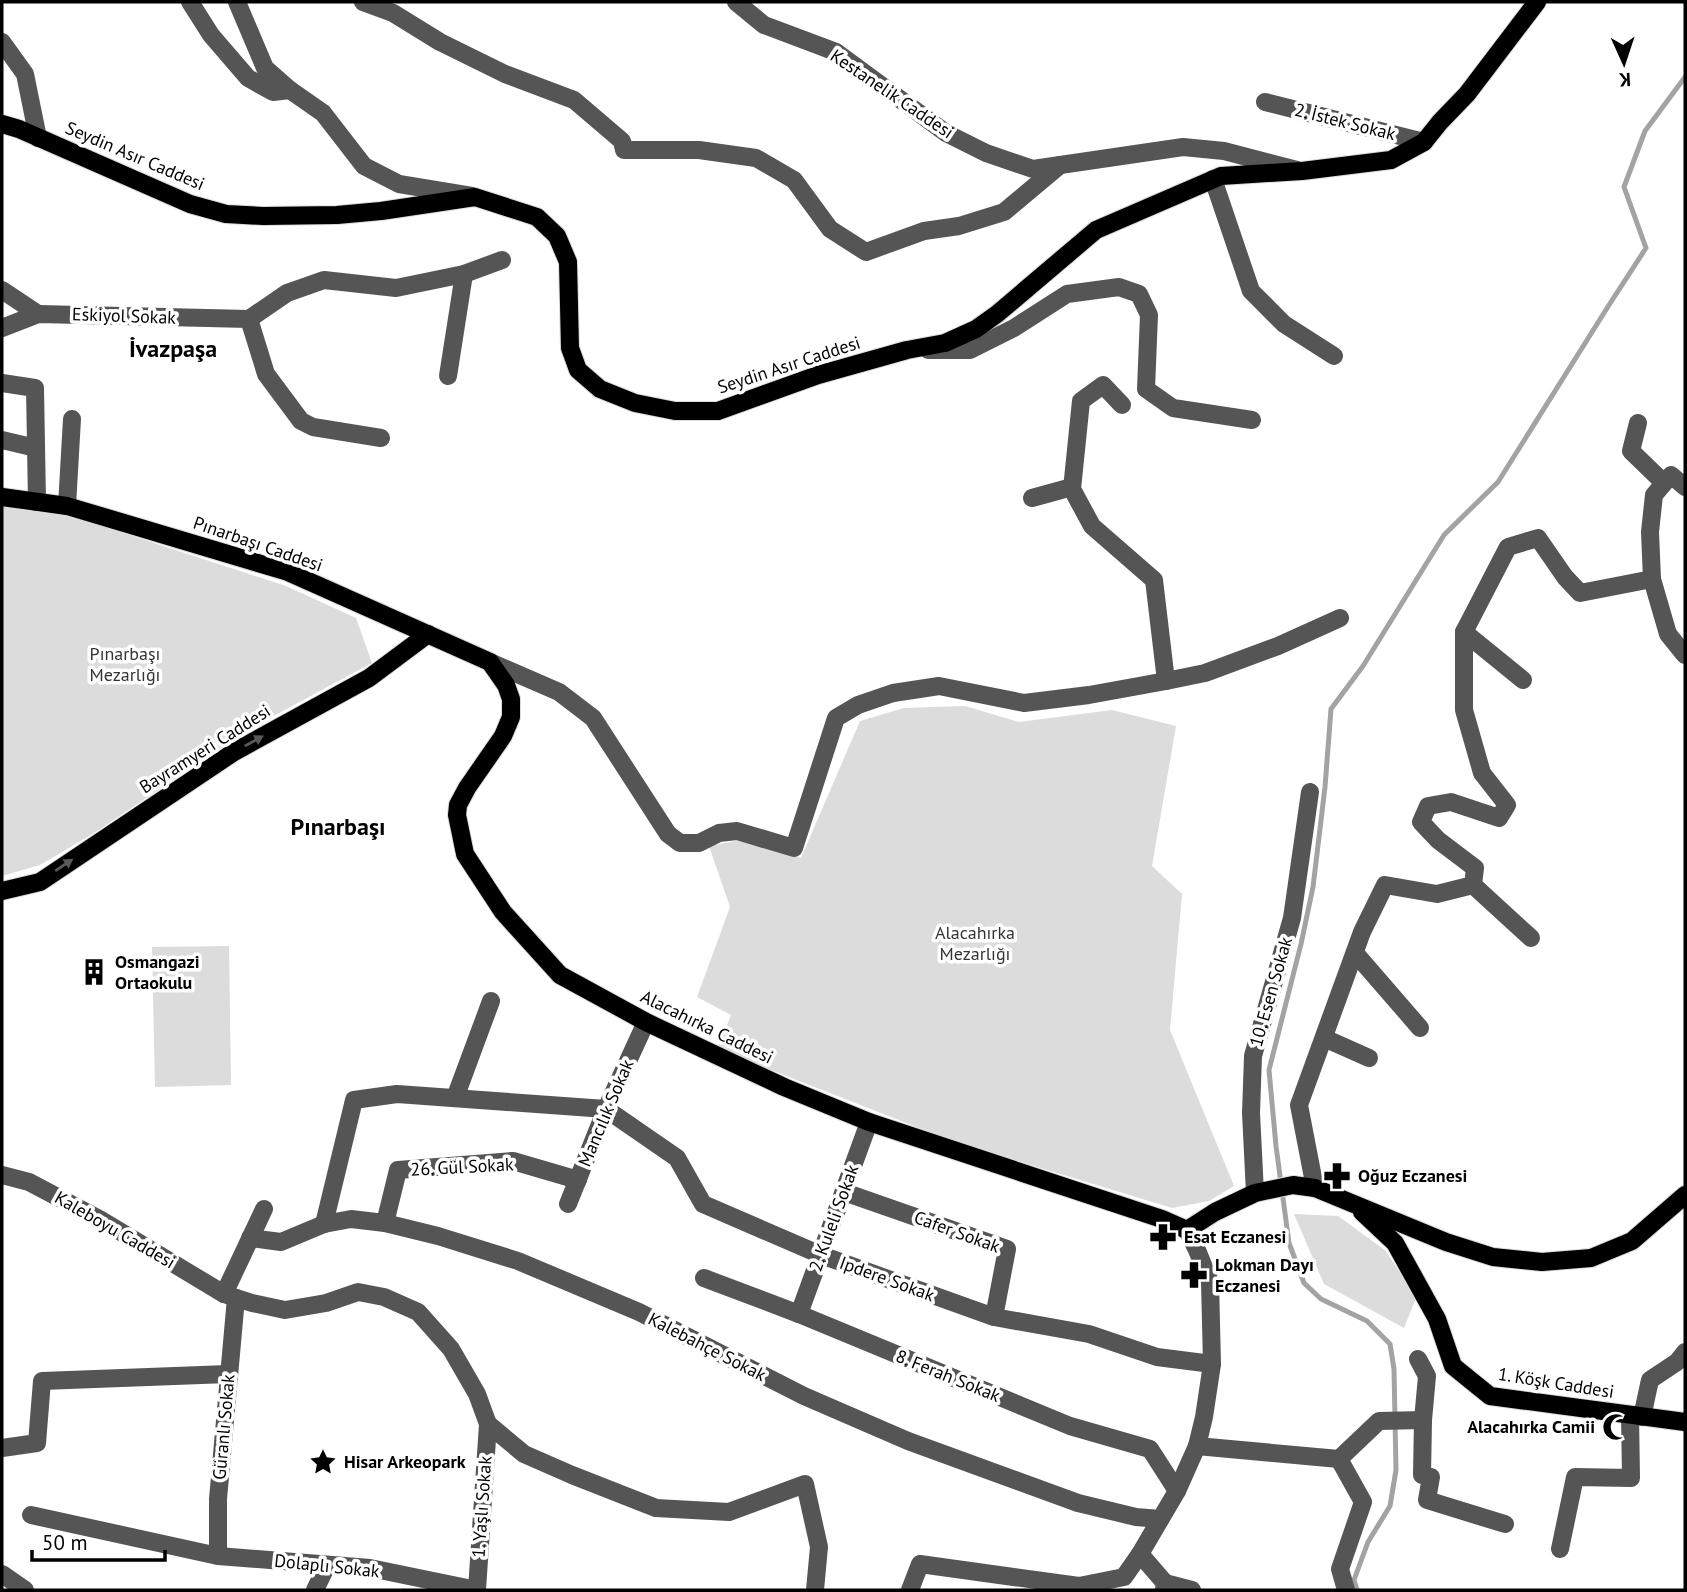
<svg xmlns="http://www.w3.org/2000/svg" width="1687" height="1592" viewBox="0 0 1687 1592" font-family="'PT Sans',sans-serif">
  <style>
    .green { fill: #dcdcdc }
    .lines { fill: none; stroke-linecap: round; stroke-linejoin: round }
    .stream { stroke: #a3a3a3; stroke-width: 5 }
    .major-casing { stroke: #dbdbdb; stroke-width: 20 }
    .minor { stroke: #555; stroke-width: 18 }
    .major { stroke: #000; stroke-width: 18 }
    .oneway { fill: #595959 }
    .labels { text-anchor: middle; stroke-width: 7; stroke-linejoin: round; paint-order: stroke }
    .street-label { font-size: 18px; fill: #000; stroke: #fff }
    .park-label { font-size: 18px; fill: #333; stroke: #fff }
    .poi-label { font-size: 18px; font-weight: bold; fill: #000; stroke: #fff; text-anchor: start }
    .district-label { font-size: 24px; font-weight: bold; fill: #000; stroke: #fff }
  </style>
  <rect width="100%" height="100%" fill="#fff"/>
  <g class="green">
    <path d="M2,505l60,8 224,73 70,32 16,45 -121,65 -160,107 -51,30 -38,11z"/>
    <path d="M965,706l54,16 93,-12 64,16 -24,140 30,28 -12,136 64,156 -25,15 -37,7 -217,-66 -238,-93 14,-34 -34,-18 33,-90 -21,-61 31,-6 61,18 59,-137 44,-13z"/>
    <path d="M229,946l2,139 -76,2 -3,-140z"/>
    <path d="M1294,1214l44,2 48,35 30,47 -12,30 -80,-44z"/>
  </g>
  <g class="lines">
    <path class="stream" d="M1357,1590l-3,-10 14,-38 22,-36 6,-36 -2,-101 -4,-25 -23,-23 -46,-22 -17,-16 -15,-40 -13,-97 -7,-76 32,-126 12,-57 12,-100 6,-78 32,-43 81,-131 54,-53 111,-177 37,-57 -22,-61 21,-56 40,-54"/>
    <defs>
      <g id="major">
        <path d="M2,124l17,5 171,75 36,10 37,2 74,-1 44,-4 94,-14 62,20 20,19 11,26 2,86 8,22 22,19 35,14 40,8h43l100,-36 89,-25 38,-7 31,-14 21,-15 99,-84 125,-54 81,-5 89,-11 33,-18 16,-20 27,-28 70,-92"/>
        <path d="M2,497l65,9 221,66 202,90 16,23 5,14v18l-8,19 -36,52 -9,17 -1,10 8,39 38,58 57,63 86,47 138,65 85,35 293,97 25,11 28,-18 40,-19 38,-8 22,3 131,54 47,15 49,5 49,-4 41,-17 53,-46"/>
        <path d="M2,891l38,-9 194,-130 135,-74 59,-44"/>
        <path d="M1362,1212l33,31 42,76 16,47 37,30 195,26"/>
      </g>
    </defs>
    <use href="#major" class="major-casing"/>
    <g class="minor">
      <path d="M190,2l21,33 37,43 25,14 17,-2"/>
      <path d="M237,2l28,66 25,22 33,23 41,53 35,18 73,12"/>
      <path d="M363,2l30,11 47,29 65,32 69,26 48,41 2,9h75l57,8 38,22 36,49 36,23 58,-21 35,-5 45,-14 56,-47"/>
      <path d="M736,2l28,23 72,27 110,81 40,20 47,16 150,-22 41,4 73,19"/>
      <path d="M2,42l23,32 13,64"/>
      <path d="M1265,102l159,40"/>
      <path d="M1213,179l38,112 33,33 50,32"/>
      <path d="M2,290l36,24"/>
      <path d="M249,319l38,-26 37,-13 72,8 68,-14 38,-14"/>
      <path d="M249,319l17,55 35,47 12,6 68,11"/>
      <path d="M2,328l36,-14 211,5"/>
      <path d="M928,350h42l44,-22 53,-34 52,-7 20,7 10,21 -3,74 27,19 79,12"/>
      <path d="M448,376l16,-102"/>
      <path d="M2,383l33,5 2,114"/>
      <path d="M1122,405l-19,-20 -22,16 -9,88 20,37 62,54 12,101"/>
      <path d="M1638,423l-7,28 33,32"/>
      <path d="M2,440l34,8"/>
      <path d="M1685,487l-14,-12 -17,20 -4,37 2,47 16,55 17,21"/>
      <path d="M1032,498l40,-11"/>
      <path d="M67,506l5,-87"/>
      <path d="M1464,632l59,48"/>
      <path d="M490,662l69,30 34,26 75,116 12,9h19l20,-10 18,-2 57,17 42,-130 22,-13 35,-12 46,-7 85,17 65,-8 77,-14 39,-8 73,-27 62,-28"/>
      <path d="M1473,885l58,53"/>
      <path d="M1355,953l65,75"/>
      <path d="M1324,1038l45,20"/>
      <path d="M455,1098l36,-97"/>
      <path d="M2,1175l27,7 72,38 123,74 28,9 33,7 41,-7 32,-11 26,5 34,15 33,37 26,45 11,30 -11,166"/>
      <path d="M1315,1188l-16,-83 63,-173 23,-47 52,9 36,-9 2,-17 -37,-28 -17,-18 7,-16 23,-4 48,16 8,-13 -25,-32 -18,-63v-78l44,-85 30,-9 27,39 15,16 72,-14"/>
      <path d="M844,1192l163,57 -13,68"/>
      <path d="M1255,1193l-4,-80 2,-57 39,-138 18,-126"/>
      <path d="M568,1204l38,-95 40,-87"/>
      <path d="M385,1223l13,-53 115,-9 65,19"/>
      <path d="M324,1224l30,-124 43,-6 209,15 71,49 26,46 118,51 173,62 95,17 68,23 55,7"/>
      <path d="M250,1238l31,4 43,-18 27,-5 34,4 53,13 80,25 121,51 165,84 104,45 170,62 58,14 24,2"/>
      <path d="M704,1278l95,36 271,112 80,23 27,42"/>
      <path d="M224,1294l40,-85"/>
      <path d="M799,1314l70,-192"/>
      <path d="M1418,1359l9,17 -4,44 -1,55 9,2 -4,23 78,24"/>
      <path d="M1642,1417l8,-37 27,-18 8,-10"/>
      <path d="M488,1424l36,30 48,21 84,33 73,4 76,-28 14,63 -4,43"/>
      <path d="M1197,1446l142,13 40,-38 44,-1"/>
      <path d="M2,1448l35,-5 5,-62 186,-7"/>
      <path d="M1339,1459l24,43 -23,67 6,21"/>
      <path d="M31,1515l187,41 152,12 107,22"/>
      <path d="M1560,1549l15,-72 56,1 -1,-63"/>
      <path d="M1140,1554l25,29 -1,7"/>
      <path d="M218,1556v-57l18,-201"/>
      <path d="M2,1574l23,16"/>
      <path d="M1165,1583l27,7"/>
      <path d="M315,1590l12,-25"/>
      <path d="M910,1590l10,-26 159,22 45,-9 16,-23 37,-63 20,-45 7,-29 8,-53 -2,-82 -13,-32 -10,-20"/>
    </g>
    <use href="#major" class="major"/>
  </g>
  <defs><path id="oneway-solid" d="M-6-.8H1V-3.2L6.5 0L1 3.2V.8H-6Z" transform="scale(1.75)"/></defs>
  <g class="oneway">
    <use href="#oneway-solid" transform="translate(254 741) rotate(-29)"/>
    <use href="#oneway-solid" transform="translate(64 865) rotate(-34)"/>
  </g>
  <defs>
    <symbol id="building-bare" viewBox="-9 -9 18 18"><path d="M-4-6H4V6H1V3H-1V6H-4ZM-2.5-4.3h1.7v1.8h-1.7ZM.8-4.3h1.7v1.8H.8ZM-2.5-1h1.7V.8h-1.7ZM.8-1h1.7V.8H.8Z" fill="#000" stroke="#fff" stroke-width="2.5" paint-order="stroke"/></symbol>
    <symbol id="pharmacy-bare" viewBox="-9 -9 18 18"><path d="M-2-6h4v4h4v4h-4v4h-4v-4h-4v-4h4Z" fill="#000" stroke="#fff" stroke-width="2.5" paint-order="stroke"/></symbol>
    <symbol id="mosque-bare" viewBox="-9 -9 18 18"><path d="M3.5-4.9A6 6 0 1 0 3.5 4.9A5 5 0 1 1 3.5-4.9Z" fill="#000" stroke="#fff" stroke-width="2.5" paint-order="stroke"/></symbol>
    <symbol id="sight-bare" viewBox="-9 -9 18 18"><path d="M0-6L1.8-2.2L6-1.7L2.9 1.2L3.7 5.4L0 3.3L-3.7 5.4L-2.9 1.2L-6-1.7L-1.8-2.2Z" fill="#000" stroke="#fff" stroke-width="2.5" paint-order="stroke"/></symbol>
  </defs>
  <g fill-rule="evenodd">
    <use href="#building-bare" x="75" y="953" width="38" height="38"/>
    <use href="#pharmacy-bare" x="1318" y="1157" width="38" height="38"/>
    <use href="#pharmacy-bare" x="1144" y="1218" width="38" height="38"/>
    <use href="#pharmacy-bare" x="1175" y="1256" width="38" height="38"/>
    <use href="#mosque-bare" x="1597" y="1408" width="38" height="38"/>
    <use href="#sight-bare" x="304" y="1443" width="38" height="38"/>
  </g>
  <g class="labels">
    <g class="street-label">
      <text transform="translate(892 94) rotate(34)" y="6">Kestanelik Caddesi</text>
      <text transform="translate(1345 122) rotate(14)" y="6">2. İstek Sokak</text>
      <text transform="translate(135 156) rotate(23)" y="6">Seydin Asır Caddesi</text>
      <text transform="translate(124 316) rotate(2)" y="6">Eskiyol Sokak</text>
      <text transform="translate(789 365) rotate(-18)" y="6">Seydin Asır Caddesi</text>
      <text transform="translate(258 544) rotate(19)" y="6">Pınarbaşı Caddesi</text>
      <text transform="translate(205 749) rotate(-32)" y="6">Bayramyeri Caddesi</text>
      <text transform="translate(1271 992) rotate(-74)" y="6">10. Esen Sokak</text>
      <text transform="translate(707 1027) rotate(26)" y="6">Alacahırka Caddesi</text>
      <text transform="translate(606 1113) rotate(-67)" y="6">Mancılık Sokak</text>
      <text transform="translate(462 1167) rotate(-3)" y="6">26. Gül Sokak</text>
      <text transform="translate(834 1218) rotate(-70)" y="6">2. Kuleli Sokak</text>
      <text transform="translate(115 1230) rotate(30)" y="6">Kaleboyu Caddesi</text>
      <text transform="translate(957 1232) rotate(20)" y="6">Cafer Sokak</text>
      <text transform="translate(887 1279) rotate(20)" y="6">Ipdere Sokak</text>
      <text transform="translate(707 1347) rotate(27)" y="6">Kalebahçe Sokak</text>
      <text transform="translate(948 1376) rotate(22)" y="6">8. Ferah Sokak</text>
      <text transform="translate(1556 1383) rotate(9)" y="6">1. Köşk Caddesi</text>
      <text transform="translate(224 1427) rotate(-85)" y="6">Güranlı Sokak</text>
      <text transform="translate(482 1507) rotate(-86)" y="6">1. Yaşlı Sokak</text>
      <text transform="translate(327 1566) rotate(6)" y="6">Dolaplı Sokak</text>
    </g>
    <g class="park-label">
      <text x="125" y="660">Pınarbaşı<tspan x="125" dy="21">Mezarlığı</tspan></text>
      <text x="975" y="939">Alacahırka<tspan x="975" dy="21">Mezarlığı</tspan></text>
    </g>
    <g class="poi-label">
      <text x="115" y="968">Osmangazi<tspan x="115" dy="21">Ortaokulu</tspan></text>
      <text x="1358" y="1182">Oğuz Eczanesi</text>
      <text x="1184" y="1243">Esat Eczanesi</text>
      <text x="1215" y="1271">Lokman Dayı<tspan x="1215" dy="21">Eczanesi</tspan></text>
      <text x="1595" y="1433" text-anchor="end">Alacahırka Camii</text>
      <text x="344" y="1468">Hisar Arkeopark</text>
    </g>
    <g class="district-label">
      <text x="173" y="357">İvazpaşa</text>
      <text x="338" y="835">Pınarbaşı</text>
    </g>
  </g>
  <rect width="1687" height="1592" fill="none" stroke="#000000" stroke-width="7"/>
  <g transform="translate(1624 63) rotate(177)" stroke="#ffffff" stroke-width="5" paint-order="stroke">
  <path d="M0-5L12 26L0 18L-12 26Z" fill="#000000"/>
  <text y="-10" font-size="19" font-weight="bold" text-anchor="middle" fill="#000000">K</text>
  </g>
  <path d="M32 1550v10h133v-10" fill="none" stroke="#000000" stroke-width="3.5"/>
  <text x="42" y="1550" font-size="21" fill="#000000" stroke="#ffffff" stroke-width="5" paint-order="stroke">50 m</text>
</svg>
